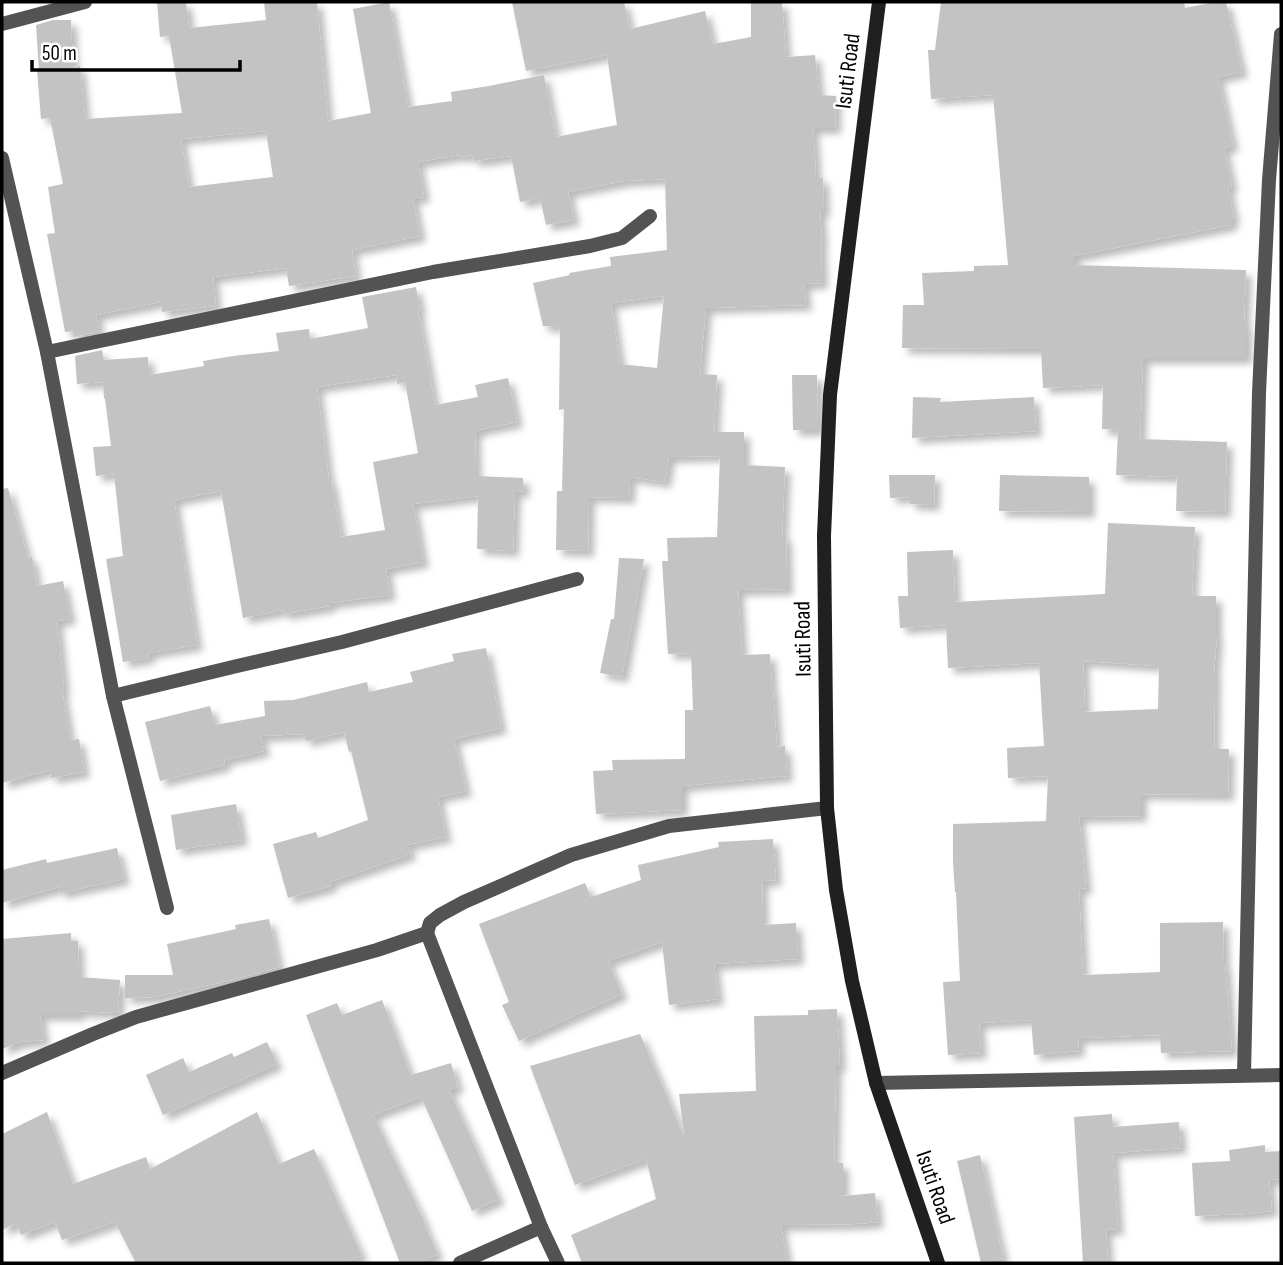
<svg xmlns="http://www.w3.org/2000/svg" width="1283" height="1265" viewBox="0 0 1283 1265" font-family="'Sofia Sans Condensed',sans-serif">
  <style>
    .building { fill: #c3c3c3; fill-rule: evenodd; filter: url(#shadow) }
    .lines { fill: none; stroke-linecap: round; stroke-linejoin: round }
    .street { stroke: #535353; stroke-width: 14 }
    .secondary { stroke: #202020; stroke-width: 14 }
    .labels { text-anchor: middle; stroke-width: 5; stroke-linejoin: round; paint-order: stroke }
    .street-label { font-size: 23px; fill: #000; stroke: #fff }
  </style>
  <defs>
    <filter id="shadow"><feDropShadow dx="6" dy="6" stdDeviation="3.5" flood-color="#0004"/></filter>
  </defs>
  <rect width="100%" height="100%" fill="#fff"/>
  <g class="building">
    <path d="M157,2h29l3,26 77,-8 -2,-18h53l11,119 43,-8 -18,-104 36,-7 19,105 44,-6 -1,-9 38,-6 55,-11 12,62 61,-12 -10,-70 -81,16 -14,-69h112l6,27 75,-18 8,33 38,-7v-35h31l4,55 29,-2 4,40 17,1 -1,32h-22l3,50h7l1,33h-4l2,31h-1l1,41 -18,1 2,21 -100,3 -6,66 17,1 -3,57h30v33l41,2 -3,69h4l1,53 -49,1 4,65 28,-1 2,36h1l4,57 8,-1 2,30 -105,10v24l-86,4 -3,-43 20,-1 -1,-10 73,-1v-49h8l-2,-57 -23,1 -6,-93h6l-1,-23 50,-1 3,-81 -51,1 -4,25 -35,-5 -1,21 -40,-1 -1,54 -32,-1 1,-59h5l2,-82 -5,1 1,-83 -17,-1 -10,-43 37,-8 -1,-2 42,-7 -1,-9 57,-7 -2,-71 -41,2 -56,11 6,28 -28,5 -6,-27 -20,4 -9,-46 -37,5 -2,-6 -11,2 -1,-2 -42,7 6,35 -11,1 7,38 -68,14 4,26 -67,10 -3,-18 -73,9 3,29 -54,6 -1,-10 -65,13 3,16 -25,6v-6l-9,1 -18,-98 8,-1 -7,-46 15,-3 -13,-66 -9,1 -4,-49h2l-3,-45 17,-5h18l2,47 7,-1 5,53 97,-6 -13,-77 -9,1zM266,131l7,46 -84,10 -8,-48zM664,296l-7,72 -37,-4 -9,-61z"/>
    <path d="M941,2h243l1,6 30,-6h11l16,70 -24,5 15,69 -9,2 8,38 -4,1 6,33h-4l1,5 -157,31v9l172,5 -2,53h2v35h-103l-3,81 87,3 -2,70 -49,-1 1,-34 -61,-2 2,-45 -16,-1 1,-44 -60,3 -2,-39 -139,-1 1,-43h21l-2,-32 52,-2v-5l34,-1 -15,-170 -62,4 -3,-49h7z"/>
    <path d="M416,287l4,23 -2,1 17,94 43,-8 -3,-12 33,-7 9,44 -39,8v2h-3l1,44 47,2 1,13 -9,1 -2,59 -36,-2 1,-53 -65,8 10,58 -37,7 4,26 -60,8v3l-46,8 -1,-4 -40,8 -22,-127 -47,9 23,145 -49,8 1,5 -26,4 -17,-103 17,-3 -9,-82 -18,2 -3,-29 18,-1 -6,-48 -1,1 -1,-17 -26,2 -2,-28 27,-6 2,10 44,-3 1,18 55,-9 -1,-5 30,-5 46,-5 -3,-18 33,-4 1,10 58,-11 -6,-31zM396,375l1,9 8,-2 13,71 -45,9 12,68 -44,7 -10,-57h-2l-12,-93z"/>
    <path d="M792,375h25l1,55h-25z"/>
    <path d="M913,397l28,1 -1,4 94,-5 2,34 -124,7z"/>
    <path d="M889,475h46l-1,30 -24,-1v-7l-20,1z"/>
    <path d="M1000,475l89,2v35l-90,-1z"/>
    <path d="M8,488l20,70 4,-1 5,29 26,-5 7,38 -13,2 7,68 -2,1 8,50 9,-1 5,33 -33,6 -1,-8 -48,13v-294z"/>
    <path d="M1108,523l87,4 -3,69h24v40h1l-3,37h1l-1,76h15l-1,46 -87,-1v22l-62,1 7,71 -7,1 4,86 77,-3v-49l63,-1 1,42h1l7,87 -71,2 -1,-18 -82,3 1,13 -45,4 -3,-35 -52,3 2,30 -33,2 -5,-73 17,-1 -4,-89h-1l-2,-30v-38l93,-3 2,-45 -40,2 -1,-30 37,-2 -5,-83 -91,5 -2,-43 -46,3 -2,-32h10l-1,-44 46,-2 2,52 150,-8zM1083,661l76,5 -1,43 -73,3z"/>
    <path d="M619,558l25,1 -22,118 -22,-4 11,-54h3z"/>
    <path d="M486,648l15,80 -47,11 12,52 -28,6 8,40 -39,8 4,9 -81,28 1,4 -43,12 -15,-54 43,-12 2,6 50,-18 -17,-69 -2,1 -5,-20 -38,9 -2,-7 -43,2 3,15 -40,9 1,5 -65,16 -15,-59 65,-16 5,19 50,-9 -1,-15 29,-1 74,-18 2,10 44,-10 -3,-10 44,-11 -2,-7z"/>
    <path d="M236,804l6,36 -66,10 -5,-35z"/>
    <path d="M773,839l3,41 -14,1 1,44 33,-2 2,36 -84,5 4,35 -49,6 -7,-63 -54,19 14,33 -103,47 -17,-36 7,-3 -30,-78 106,-41 6,14 50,-17 -3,-15 81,-18 -1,-5z"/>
    <path d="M117,848l7,31 -64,14 -1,-6 -57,16v-33l44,-11 1,4z"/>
    <path d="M269,919l10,48 -47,13 -78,17 -29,1v-23h48l-6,-31 69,-15 -1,-4z"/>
    <path d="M71,933v8h7l1,36 41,3 -2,33 -39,-2v4h-39l4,25 -24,2 -18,7v-110z"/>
    <path d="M382,1000l29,75 40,-12 7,24 -9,3 50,109 -27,12 -51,-114 -48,18 52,108 -1,1 14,30 -20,9h-18l-94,-248 31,-12 5,12z"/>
    <path d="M837,1009l3,57h-4l-2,97h9v33l32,-3 3,29 -23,2 -74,1 6,38h-205l-11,-28 85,-36 -10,-40 -71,26 -45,-119 110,-32 44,102 -5,-42 77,-3 -2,-75 54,-1v-5z"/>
    <path d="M267,1042l10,22 -114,51 -17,-40 37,-17 6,14 43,-19 2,4z"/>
    <path d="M47,1112l26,72 73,-27 4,12 107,-57 22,52 35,-15 48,107 -19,7h-207l-21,-41 -53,18 -7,-18 -34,13 -4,-12 -15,7v-96z"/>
    <path d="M1112,1114l1,13 66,-5 2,26 -68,5 5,76 -12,1 2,33h-25l-9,-146z"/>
    <path d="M1265,1145v7l16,-1v28l-12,1 3,31 -27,3 -50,2 -3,-53 38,-2 -1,-11z"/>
    <path d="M980,1155l23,103 -22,5 -24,-102z"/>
  </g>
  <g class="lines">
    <g class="street">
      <path d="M2,24l83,-22"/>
      <path d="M2,158l45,194 66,344 54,212"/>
      <path d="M47,352l386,-80 157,-26 32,-8 28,-22"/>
      <path d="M113,696l124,-30 105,-24 235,-63"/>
      <path d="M427,933l114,294 17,36"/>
      <path d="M2,1073l91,-39 43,-17 241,-67 50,-17 3,-10 10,-8 24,-13 107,-47 98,-29 158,-18"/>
      <path d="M1244,1075l15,-682 10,-213 12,-146"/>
      <path d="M876,1083l405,-8"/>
      <path d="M460,1263l81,-36"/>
    </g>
    <path class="secondary" d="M879,2l-49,393 -6,141 3,272 9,82 16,91 24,102 62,180"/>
  </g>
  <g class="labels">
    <g class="street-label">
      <text transform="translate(847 71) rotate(-83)" y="8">Isuti Road</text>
      <text transform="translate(802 639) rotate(-91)" y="8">Isuti Road</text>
      <text transform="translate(936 1187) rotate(71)" y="8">Isuti Road</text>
    </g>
  </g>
  <rect width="1283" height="1265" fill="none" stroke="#000000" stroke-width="7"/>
  <path d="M32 60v10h208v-10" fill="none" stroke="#000000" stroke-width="3.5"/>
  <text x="42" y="60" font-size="21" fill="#000000" stroke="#ffffff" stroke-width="5" paint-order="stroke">50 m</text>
</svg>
